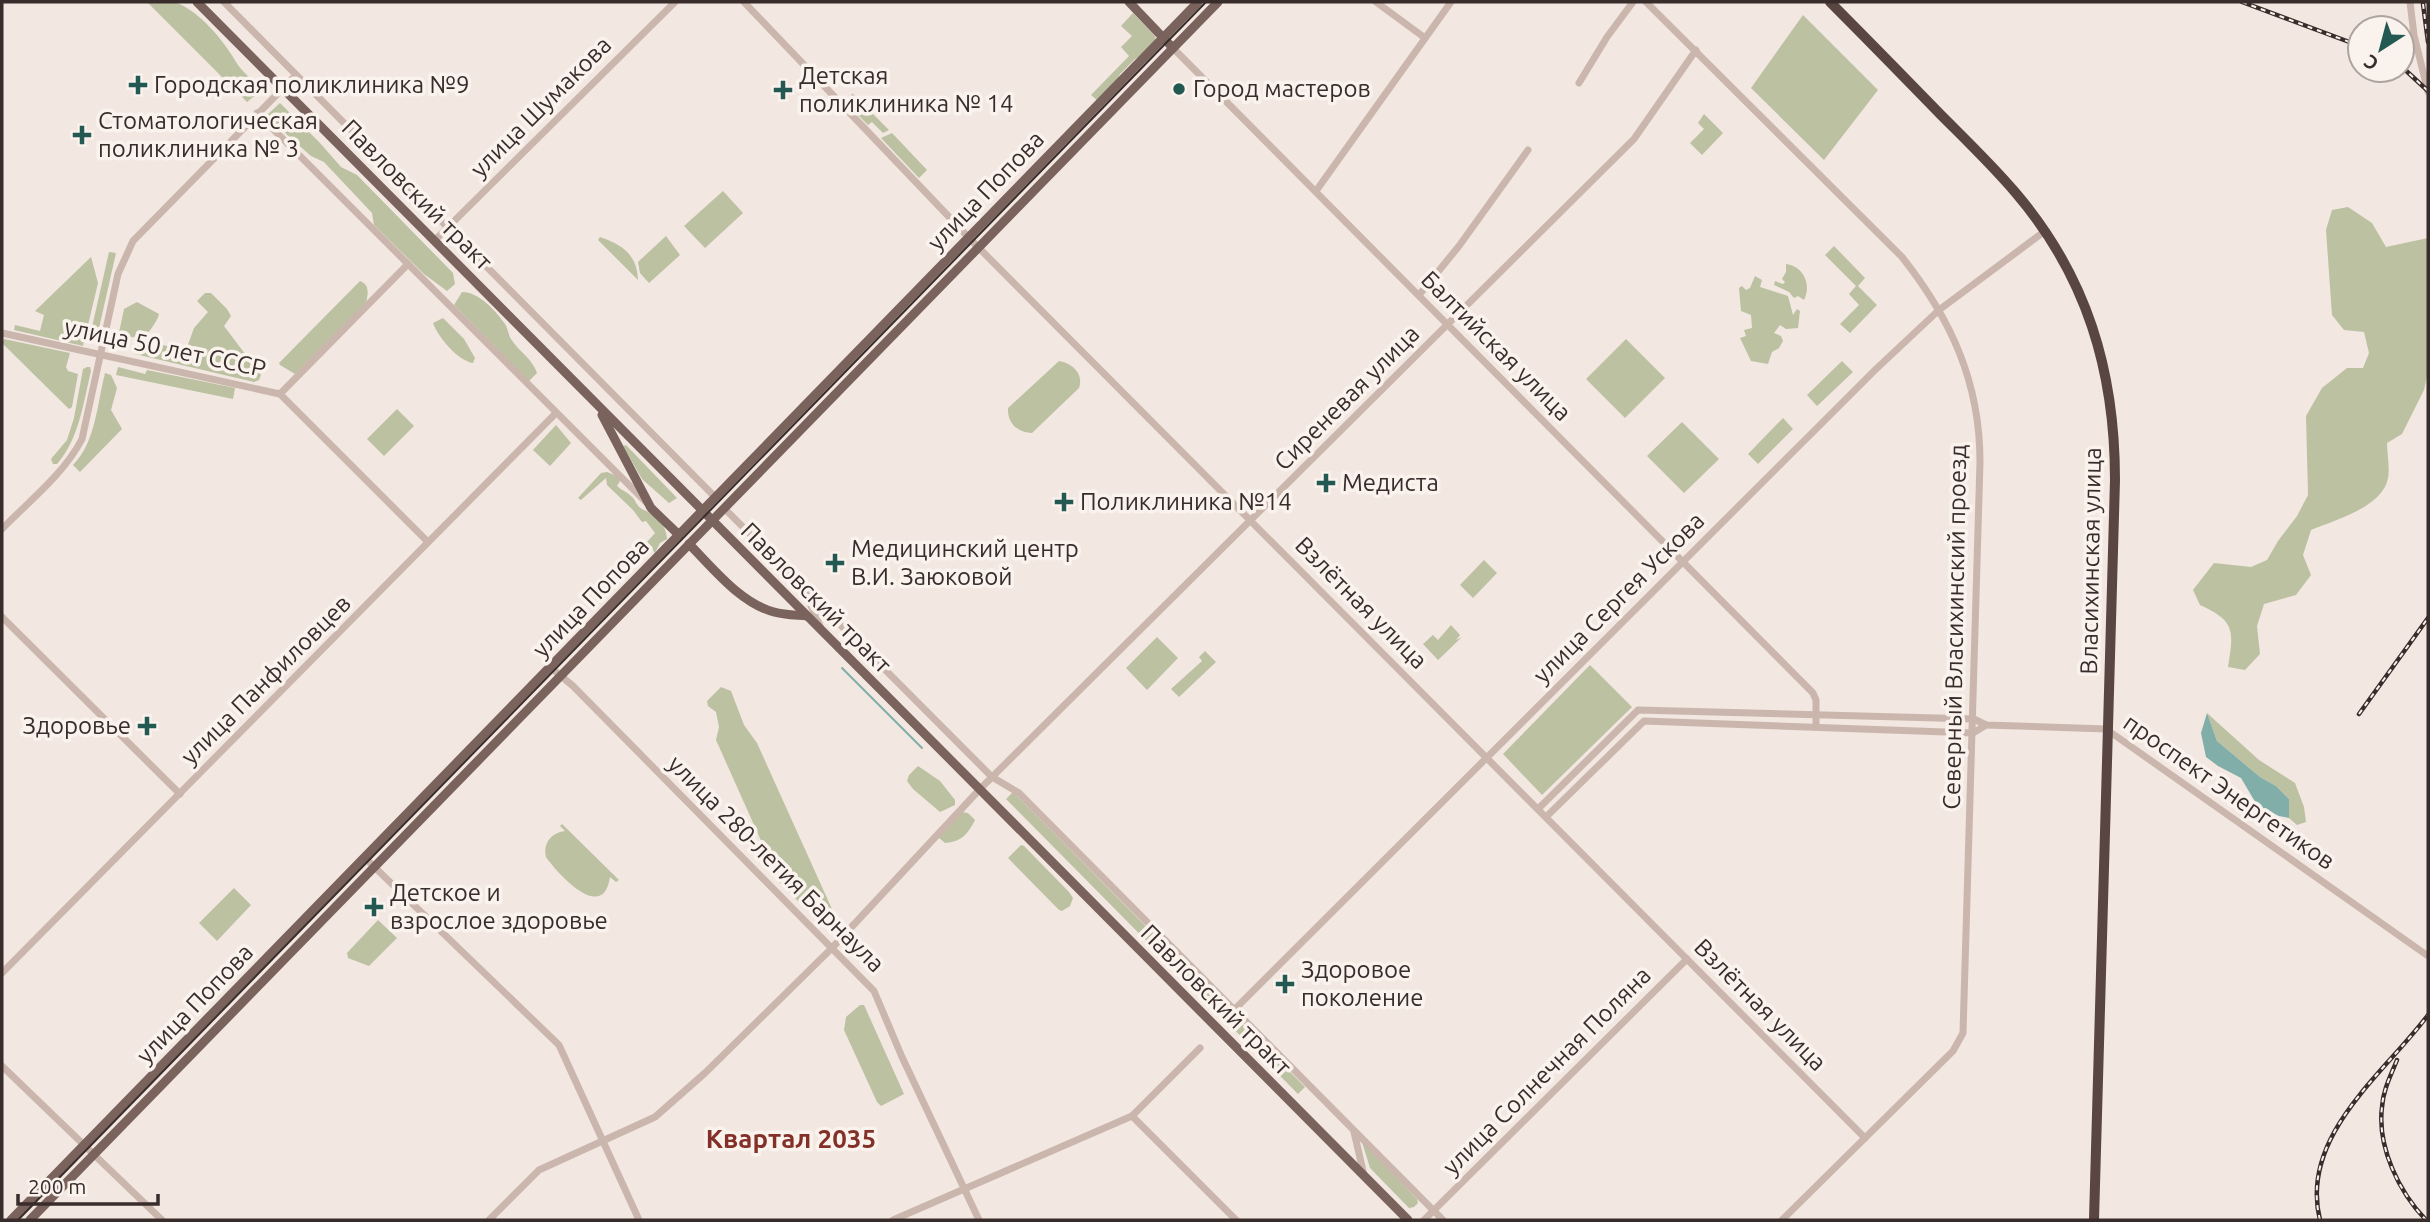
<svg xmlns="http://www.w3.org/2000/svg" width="2430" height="1222" viewBox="0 0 2430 1222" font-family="Ubuntu,sans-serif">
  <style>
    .green { fill: #bbc1a1 }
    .water { fill: #81aea9 }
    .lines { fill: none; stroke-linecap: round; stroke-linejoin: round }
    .stream { stroke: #81aea9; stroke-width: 2 }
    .minor { stroke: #cab6ad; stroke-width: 7 }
    .major { stroke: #7a625d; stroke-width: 9 }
    .highway { stroke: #594643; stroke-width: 10 }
    .tram { stroke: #392d2b; stroke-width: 2 }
    .rail-casing { stroke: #392d2b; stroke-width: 4.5 }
    .rail { stroke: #faf2ed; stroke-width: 2; stroke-dasharray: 5; stroke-linecap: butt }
    .poi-dot { fill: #235853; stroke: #faf2ed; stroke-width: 2.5 }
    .labels { text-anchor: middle; stroke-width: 7; stroke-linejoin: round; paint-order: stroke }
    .poi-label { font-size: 24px; fill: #392d2b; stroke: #faf2ed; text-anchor: start }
    .street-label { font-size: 24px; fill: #392d2b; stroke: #faf2ed }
    .neighbourhood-label { font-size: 26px; font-weight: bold; fill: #833028; stroke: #faf2ed }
  </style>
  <rect width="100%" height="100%" fill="#f2e7e1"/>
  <g class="green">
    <path d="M147,2c8,0 20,-2 27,0 24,7 51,40 62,60 8,13 17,15 22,31l-11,9z"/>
    <path d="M1133,13l22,23 1,4 -12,14 -9,5 -15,15 -5,10 -17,17 -7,-6 38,-39 -8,-9 11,-11 -11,-10z"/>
    <path d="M1803,15l75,75 -54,70 -73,-72z"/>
    <path d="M853,93v1l36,36 -6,3 -11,-11 -4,3 -23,-23z"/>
    <path d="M280,103l40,40 21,24 16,8 96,98 2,11 -8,7 -23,-17 -50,-49 -2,-12 -48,-51 -13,-6 -45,-40z"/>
    <path d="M1704,114l19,19 -21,22 -12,-12 14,-14 -6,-6z"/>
    <path d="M892,133l35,37 -8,8 -38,-40z"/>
    <path d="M723,191l20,22 -38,35 -21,-22z"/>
    <path d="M2348,207l24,16 14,24 42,-9v133l-4,19 -22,44 -15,9c0,11 3,24 1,35 -5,29 -53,42 -77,52l-8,25 8,20 -15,20 -32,9 -7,22 3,28 -15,16 -17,-3c6,-37 7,-46 -28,-62l-7,-15 21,-27 37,4 16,-7 11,-19 19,-25 11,-21 -2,-79 16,-28 25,-20h16l6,-15 -5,-21 -20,-2 -12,-15 -6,-85 6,-20z"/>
    <path d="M666,236l14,19 -31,28 -9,-10 -2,-11z"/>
    <path d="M600,237c23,8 37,18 38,43l-40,-40z"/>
    <path d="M1834,246l31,32 -7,8 19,19 -27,28 -10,-9 19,-19 -10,-11 7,-8 -31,-31z"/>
    <path d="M109,252l7,1 -19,84 -7,-1z"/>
    <path d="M91,257l7,26 -15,63 -69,-16 1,-5 25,6 4,-16 -9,-4z"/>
    <path d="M1786,264c17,2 26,20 18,36l-6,-4 -4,2 -5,-6 -15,-7 1,-4 8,3 2,-2 -3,-3 4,-7z"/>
    <path d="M1755,276l7,4 -2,7 28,9 5,19 4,-6 3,2 -2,17 -12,1 -6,-4 -6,8 7,3 2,5 -4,7 -7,4 -4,12 -17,-3 -11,-23 6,-2 -2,-6 8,-2 -1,-13 -10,-4 -2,-23 3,-2 4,4 4,-2z"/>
    <path d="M360,281c10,4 8,13 6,22l-71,71 -15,-9 -1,-2z"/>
    <path d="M462,292c17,0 34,19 43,32 3,4 3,10 6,15 8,13 21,19 26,34l-8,8 -75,-76z"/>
    <path d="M205,293h6l16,16 4,7 -7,10 37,49 -2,5 -5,2 -119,-28 3,-14 48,10 8,-22 14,-16 -11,-11z"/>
    <path d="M137,302l22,12c-2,8 -8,14 -12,21l-27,4 -2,-2 6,-28z"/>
    <path d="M443,318l21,21 11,19 -2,5c-15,-2 -35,-26 -40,-40z"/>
    <path d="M4,339l66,14 -4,14 2,4 10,3 -6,33 -3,2 -67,-66z"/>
    <path d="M1626,339l39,39 -40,40 -39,-39z"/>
    <path d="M1059,361c13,2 25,13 20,27l-47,45c-14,0 -25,-10 -24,-25z"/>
    <path d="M1842,361l11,11 -36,34 -10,-11z"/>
    <path d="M87,367h3l1,4c-8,33 -12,68 -34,93h-4l-2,-5 16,-19 7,-22 9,-49z"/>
    <path d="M118,367l27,7 2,-4 88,18 -2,11 -117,-24z"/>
    <path d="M105,373l6,2 6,13 -6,22 11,19 -42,43 -7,-7c23,-23 24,-61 32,-92z"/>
    <path d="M397,409l17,17 -30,30 -17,-17z"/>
    <path d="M1783,418l10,11 -35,35 -10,-10z"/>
    <path d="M1682,422l37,37 -35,34 -37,-37z"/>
    <path d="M556,425l15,18 -21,23 -17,-16z"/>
    <path d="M626,445l51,53 -8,5 -27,-24 -19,-33z"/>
    <path d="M607,472l10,4 3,5 -3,5c4,4 10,6 14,10 5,4 5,10 11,13 13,6 24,14 25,30l-7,4 -5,10 -8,-11 8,-9 -9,-12 -4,1 -9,-12 -26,-25 -1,-7 -25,22 -3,-2 23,-25z"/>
    <path d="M1484,560l13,13 -24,25 -13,-13z"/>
    <path d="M1451,625l9,10 -4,5 6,-3 -24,23 -15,-16 10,-9 5,5z"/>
    <path d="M1157,637l21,21 -31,32 -21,-22z"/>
    <path d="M1205,651l11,11 -37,35 -8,-8 31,-28 -3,-4z"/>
    <path d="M1590,665l42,42 -90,88 -39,-41z"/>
    <path d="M721,687l10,4 13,34 13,18 79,175 -3,5 -35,-22 -18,-18 -64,-143 3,-13 -3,-15 -8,-6 -1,-5z"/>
    <path d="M2207,713l52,47 36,23 9,24 2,15 -9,3 -8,-7v-19l-13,-13 -16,-9 -43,-36z"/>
    <path d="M918,766l22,15 15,19v5l-15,7 -27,-23 -6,-8 2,-6z"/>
    <path d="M1013,792l292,295 -7,7 -292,-295z"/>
    <path d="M962,812l6,1 7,7c-7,14 -14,22 -30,23l-7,-6z"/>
    <path d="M562,824l57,56 -3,2 -6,-5c-7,47 -52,-3 -64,-20 -3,-14 5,-24 19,-26l-5,-5z"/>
    <path d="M1021,845l3,1 45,46 4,6 -3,8 -8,5 -3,-1 -51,-52z"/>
    <path d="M234,888l17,17 -34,36 -18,-18z"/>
    <path d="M378,920l19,18 -28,28 -21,-8 -1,-5z"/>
    <path d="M860,1005h4l40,89 -23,12 -4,-4 -33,-72 2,-13z"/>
    <path d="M1362,1142l55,57 1,4 -4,4 -5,1 -39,-40z"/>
  </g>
  <path class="water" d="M2207,713l10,28 43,36 16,9 13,13v19l-10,-2 -22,-11 -16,-27 -23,-12 -12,-9 -5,-24z"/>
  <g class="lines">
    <path class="stream" d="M842,668l80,80"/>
    <g class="minor">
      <path d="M224,2l491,495"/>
      <path d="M744,2l230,241 891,895"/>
      <path d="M1376,2l49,36"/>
      <path d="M1646,2l256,255c49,62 78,125 78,205l-17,571 -10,18 -171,169"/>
      <path d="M2410,2l4,33 14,57"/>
      <path d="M1173,48l640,645 3,7v27"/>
      <path d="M1579,83l28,-46 26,-35"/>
      <path d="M257,113l388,388"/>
      <path d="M1316,191l135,-189"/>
      <path d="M434,241l241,-239"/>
      <path d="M1419,295l40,-49 69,-96"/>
      <path d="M2,333l278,61 148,148"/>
      <path d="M280,394l128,-130"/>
      <path d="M724,508l268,269 27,16 424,427"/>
      <path d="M2,529c27,-28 62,-55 80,-90l36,-165 15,-33 163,-166"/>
      <path d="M805,592l15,34"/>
      <path d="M2,617l178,177"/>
      <path d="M550,667l23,19 301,305 28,66 77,163"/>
      <path d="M1538,809l100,-99 336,9 12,6 120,4 322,227"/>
      <path d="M1546,817l98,-96 329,12 13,-8"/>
      <path d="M364,857l195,188 80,175"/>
      <path d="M2,973l554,-560"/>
      <path d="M1234,1010l641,-640 64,-60 106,-79"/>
      <path d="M2,1066l160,154"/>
      <path d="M1132,1116l104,104"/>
      <path d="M1354,1132l10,43"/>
      <path d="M489,1220l50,-50 116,-53 50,-44 127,-125 148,-159 654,-650 62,-89"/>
      <path d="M893,1220l239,-104 68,-68"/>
      <path d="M1424,1220l263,-261"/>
    </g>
    <g class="major">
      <path d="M197,2l1211,1218"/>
      <path d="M1129,2l44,46"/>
      <path d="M602,415l49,93 28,27"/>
      <path d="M689,544c24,24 51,59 85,68 10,3 22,3 33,4"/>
      <path d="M11,1220l1187,-1218"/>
      <path d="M30,1220l1188,-1218"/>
    </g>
    <path class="highway" d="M1830,2c37,37 74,75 111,113 25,25 51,50 74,77 72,84 100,179 100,288l-21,740"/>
    <path class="tram" d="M18,1220l1188,-1218"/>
    <defs>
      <g id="rail">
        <path d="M2242,2l118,44"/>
        <path d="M2423,4l5,38"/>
        <path d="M2402,67l26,24"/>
        <path d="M2359,714l69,-96"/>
        <path d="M2397,1060c-6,15 -14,30 -15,47 -5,40 17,85 44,113"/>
        <path d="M2320,1220c-21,-84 64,-146 108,-205"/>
      </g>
    </defs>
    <use href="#rail" class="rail-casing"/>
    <use href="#rail" class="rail"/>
  </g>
  <g class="poi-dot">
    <path d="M134.5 74.5h7v7h7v7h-7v7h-7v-7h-7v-7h7z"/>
    <circle cx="1179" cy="89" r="7"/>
    <path d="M779.5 79.5h7v7h7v7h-7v7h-7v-7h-7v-7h7z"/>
    <path d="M78.5 124.5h7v7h7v7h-7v7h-7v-7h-7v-7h7z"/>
    <path d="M1322.5 472.5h7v7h7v7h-7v7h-7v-7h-7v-7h7z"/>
    <path d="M1060.5 491.5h7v7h7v7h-7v7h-7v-7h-7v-7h7z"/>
    <path d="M831.5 552.5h7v7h7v7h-7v7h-7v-7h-7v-7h7z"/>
    <path d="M143.5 715.5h7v7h7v7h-7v7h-7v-7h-7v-7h7z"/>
    <path d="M370.5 896.5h7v7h7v7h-7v7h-7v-7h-7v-7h7z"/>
    <path d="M1281.5 973.5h7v7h7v7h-7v7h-7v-7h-7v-7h7z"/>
  </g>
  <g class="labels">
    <g class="poi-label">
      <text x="799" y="84">Детская<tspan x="799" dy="28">поликлиника № 14</tspan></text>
      <text x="154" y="93">Городская поликлиника №9</text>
      <text x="1193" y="97">Город мастеров</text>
      <text x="98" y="129">Стоматологическая<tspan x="98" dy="28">поликлиника № 3</tspan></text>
      <text x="1342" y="491">Медиста</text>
      <text x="1080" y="510">Поликлиника №14</text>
      <text x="851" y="557">Медицинский центр<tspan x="851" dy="28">В.И. Заюковой</tspan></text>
      <text x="131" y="734" text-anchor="end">Здоровье</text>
      <text x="390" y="901">Детское и<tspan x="390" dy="28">взрослое здоровье</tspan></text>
      <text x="1301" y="978">Здоровое<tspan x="1301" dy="28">поколение</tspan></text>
    </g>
    <g class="street-label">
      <text transform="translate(541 107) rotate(-45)" y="8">улица Шумакова</text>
      <text transform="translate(986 191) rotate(-46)" y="8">улица Попова</text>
      <text transform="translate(417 195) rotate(45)" y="8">Павловский тракт</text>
      <text transform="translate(1496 346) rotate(45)" y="8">Балтийская улица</text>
      <text transform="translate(165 348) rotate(12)" y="8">улица 50 лет СССР</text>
      <text transform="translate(1347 398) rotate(-45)" y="8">Сиреневая улица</text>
      <text transform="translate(2091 561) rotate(-89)" y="8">Власихинская улица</text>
      <text transform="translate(591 598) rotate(-46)" y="8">улица Попова</text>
      <text transform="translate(816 598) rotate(45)" y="8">Павловский тракт</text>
      <text transform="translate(1619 598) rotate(-45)" y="8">улица Сергея Ускова</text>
      <text transform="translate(1361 603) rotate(45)" y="8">Взлётная улица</text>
      <text transform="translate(1955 627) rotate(-89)" y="8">Северный Власихинский проезд</text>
      <text transform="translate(266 680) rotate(-45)" y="8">улица Панфиловцев</text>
      <text transform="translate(2229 792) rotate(35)" y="8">проспект Энергетиков</text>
      <text transform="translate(776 864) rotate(45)" y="8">улица 280-летия Барнаула</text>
      <text transform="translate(1216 1000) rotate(45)" y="8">Павловский тракт</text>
      <text transform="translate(195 1004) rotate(-46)" y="8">улица Попова</text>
      <text transform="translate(1760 1005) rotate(45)" y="8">Взлётная улица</text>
      <text transform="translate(1547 1071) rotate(-45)" y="8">улица Солнечная Поляна</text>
    </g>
    <g class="neighbourhood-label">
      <text x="791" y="1148">Квартал 2035</text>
    </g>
  </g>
  <rect width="2430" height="1222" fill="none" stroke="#392d2b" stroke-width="7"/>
  <g transform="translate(2381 49) rotate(216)"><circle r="33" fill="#faf2ed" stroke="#ada39f" stroke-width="2"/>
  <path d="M0-5L12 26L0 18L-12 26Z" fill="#235853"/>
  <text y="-10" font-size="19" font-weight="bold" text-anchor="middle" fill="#392d2b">С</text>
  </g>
  <path d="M18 1194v10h140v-10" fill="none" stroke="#392d2b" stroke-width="3.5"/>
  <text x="28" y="1194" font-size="21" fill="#392d2b" stroke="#faf2ed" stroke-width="5" paint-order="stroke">200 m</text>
</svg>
